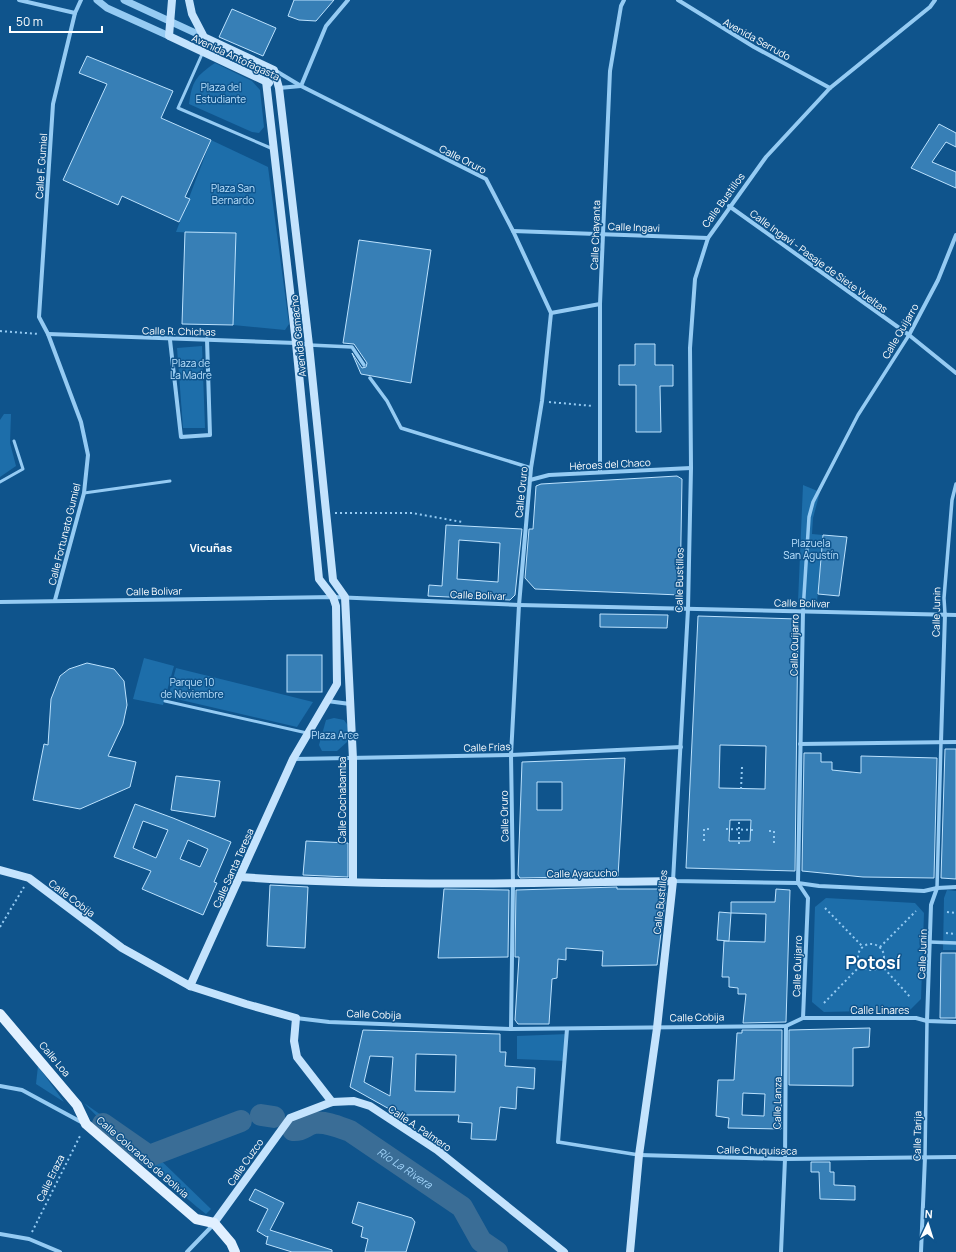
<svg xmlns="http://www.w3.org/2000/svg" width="956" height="1252" viewBox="0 0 956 1252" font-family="Manrope,sans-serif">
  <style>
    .green { fill: #1d6eaa }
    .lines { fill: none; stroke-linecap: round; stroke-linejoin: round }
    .river { stroke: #3a6d96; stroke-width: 22 }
    .building { fill: #377fb6; stroke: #bce2fe; fill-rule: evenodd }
    .path { stroke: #95cbf3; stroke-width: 2; stroke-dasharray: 2 3; stroke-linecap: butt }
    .service { stroke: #95cbf3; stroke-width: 3 }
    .pedestrian { stroke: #95cbf3; stroke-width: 3.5 }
    .minor { stroke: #95cbf3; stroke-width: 4 }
    .tertiary { stroke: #95cbf3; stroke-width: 7 }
    .secondary { stroke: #c4e3fd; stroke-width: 8 }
    .primary { stroke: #e1f0ff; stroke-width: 10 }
    .labels { text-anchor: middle; stroke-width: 3; stroke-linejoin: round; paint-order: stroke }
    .street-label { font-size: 10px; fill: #fff; stroke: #0f548c }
    .park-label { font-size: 10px; fill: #bce2fe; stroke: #0f548c }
    .neighbourhood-label { font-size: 11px; font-weight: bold; fill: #fff; stroke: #0f548c }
    .water-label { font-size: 11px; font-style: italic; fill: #a1d4fa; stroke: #0f548c }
    .town-label { font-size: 18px; font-weight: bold; fill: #fff; stroke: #0f548c }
  </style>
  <rect width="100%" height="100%" fill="#0f548c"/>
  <g class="green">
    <path d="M215,63l37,18 8,9 4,37 -5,6 -7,-1 -63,-28c3,-23 7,-28 26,-41z"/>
    <path d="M211,140l57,27 21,157 -4,6 -52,-5 3,-91 -60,-2z"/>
    <path d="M202,346l3,82h-22l-6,-80z"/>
    <path d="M4,414h7l-1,29 6,23 -16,11v-57z"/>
    <path d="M803,485l17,7 -7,26 -1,16 11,1 -6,67h-19z"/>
    <path d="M144,658l30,8 -11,39 -30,-6z"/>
    <path d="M176,668l137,34 -16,25 -129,-30z"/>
    <path d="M334,718l10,2 5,7 -2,15 -10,9h-15l-3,-6 7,-25z"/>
    <path d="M947,890l9,1v59h-13l1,-52z"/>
    <path d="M826,898l89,5 9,10 -3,86 -11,11 -86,2 -12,-10 3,-95z"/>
    <path d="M568,1034l-2,27 -49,-2v-23z"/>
    <path d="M38,1066l26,36 -28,-18z"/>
    <path d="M84,1103l64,45 63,61 -5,5 -9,-7 -70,-60z"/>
  </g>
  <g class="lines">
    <g class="river">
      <path d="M261,1115l13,2"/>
      <path d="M103,1124l46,32 92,-35"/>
      <path id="s1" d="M293,1130c10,1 12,-5 21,-7 12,-2 25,4 36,8l112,76 19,34 16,11"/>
    </g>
  </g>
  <g class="building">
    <path d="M294,0h40l-18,21 -17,-1 -11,-4z"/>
    <path d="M232,9l44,19 -13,28 -44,-19z"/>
    <path d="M87,56l86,35 -12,27 50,22 -26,57 5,2 -11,23 -57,-26 -4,9 -55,-25 44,-96 -28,-11z"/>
    <path d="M939,124l17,9v14l-10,-5 -14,20 24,10v16l-45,-20z"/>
    <path d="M185,232l51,1 -3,92 -51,-1z"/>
    <path d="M359,240l72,10 -20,133 -50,-9 -9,-21 10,15 4,-1 1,-4 -13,-19 -11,-1z"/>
    <path d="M635,344h20v21h18v21h-13l1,46h-25v-47h-17v-20h16z"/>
    <path d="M677,476l5,3 -2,116 -145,-6 -10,-11 4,-49h4l3,-43 5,-2z"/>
    <path d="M446,525l76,4 -7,66 -5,5 -82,-4 1,-11 13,1zM459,540l41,3 -2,39 -41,-3z"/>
    <path d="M823,535l24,2 -8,59 -21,-2z"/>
    <path d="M600,614l68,1 -1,13 -67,-1z"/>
    <path d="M698,616l100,3 -3,252 -109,-3zM720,745l46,1 -1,43 -46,-1zM730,820h21l-1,21h-21z"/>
    <rect x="287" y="655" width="35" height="37"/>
    <path d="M87,663l27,6 10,12 3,24 -4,19 -15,32 28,6 -6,25 -50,22 -47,-9 11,-56 4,1 3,-46 9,-23 9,-7z"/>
    <path d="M945,749h11v130l-15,-1z"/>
    <path d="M804,753h17v9h11v8l29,3v-17l76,2 -3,120 -71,-1 -61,-6z"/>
    <path d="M625,758l-7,118 -98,2 -2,-3 4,-113zM537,782h25v28h-25z"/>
    <path d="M176,776l44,5 -5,36 -44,-7z"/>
    <path d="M135,804l38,14 58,24 -17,40 3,1 -14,32 -61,-26 9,-18 -37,-14zM143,821l25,9 -12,28 -23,-10zM188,840l20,9 -8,18 -20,-8z"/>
    <path d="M306,841l42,2v34l-45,-2z"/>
    <path d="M270,885l38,2 -3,61 -38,-2z"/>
    <path d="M617,887v2h44l5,4 -9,72 -55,1 1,-15 -37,-3v12l-8,-1 -1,19 -5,1 -3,45h-31l-3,-4 4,-63h-4l1,-67z"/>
    <path d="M444,889l65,1 -1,67 -70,1z"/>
    <path d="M776,889l14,1 -4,132 -43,1 3,-29h-8v-6l-9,-1v-10h-7l2,-36 41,1 1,-28 -35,-1v-11h44z"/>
    <path d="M719,912l12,1 -2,28 -12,-1z"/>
    <path d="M941,953h15v65h-16z"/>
    <path d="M870,1028l-1,19 -16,1v38l-64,-1v-55z"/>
    <path d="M363,1030l137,4v18h6l-1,14 30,2 -1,21 -17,-2 -1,22 -16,-2 -4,33 -25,-1 1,-16 -14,-1 1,-7h-59l-50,-28zM416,1054l40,1 -1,37 -40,-1zM370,1056l23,1 -3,39 -26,-14z"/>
    <path d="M742,1030h40l-1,99 -53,-1 1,-10 -13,-2 2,-36h16l3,-47h5zM743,1093l22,1 -1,22 -22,-1z"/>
    <path d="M811,1162h19v10h4v13l21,1v14l-35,-1 -1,-27h-8z"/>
    <path d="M255,1189l29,14 -14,27 62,20v2h-40l-26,-8 2,-8 -1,1 -10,-6 11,-22 -19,-9z"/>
    <path d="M358,1202l54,16 3,4 -9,30h-41l3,-13 -7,-2 2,-10 -11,-4z"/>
  </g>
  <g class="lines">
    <g class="path">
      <path d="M0,331l39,3"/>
      <path d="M549,402l44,4"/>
      <path d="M335,513h77l50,9"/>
      <path d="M741,789l1,-22"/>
      <path d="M726,829l27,1"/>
      <path d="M769,831h5v13"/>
      <path d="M704,841v-12h7"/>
      <path d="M739,844v-24"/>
      <path d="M825,908l38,39"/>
      <path d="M947,912l9,1"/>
      <path d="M0,927l24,-40"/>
      <path d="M946,933l10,1"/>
      <circle cx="871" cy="957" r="13"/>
      <path d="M880,947l36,-36"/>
      <path d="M881,965l30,33"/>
      <path d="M824,1003l37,-38"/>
      <path d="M32,1232l49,-98"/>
    </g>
    <g class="service">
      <path d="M203,52l-25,56 95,41"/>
      <path d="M0,482l23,-13 -9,-28"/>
      <path d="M84,493l86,-12"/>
      <path d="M165,701l142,32"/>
    </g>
    <g class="pedestrian">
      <path d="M309,345l43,2 12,18"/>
      <path d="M370,378l17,23 14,27 130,40"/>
      <path d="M803,611l6,-94 4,-15 45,-87 51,-80"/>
      <path d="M945,614l-1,-16 8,-98 4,-16"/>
      <path d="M937,888l4,-146"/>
      <path d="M930,942l26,1"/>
      <path d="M558,1142l81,13"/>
      <path d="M925,1157l2,-136"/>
    </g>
    <g class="minor">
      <path d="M19,0l56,13"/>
      <path d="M678,0l76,47 76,41"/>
      <path d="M935,0l-5,7 -100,81 -64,69 -58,81 -13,41 -5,69 1,120 -3,141 -15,272 125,2 21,3 105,5 13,-3 19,-1"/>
      <path d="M276,71l25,15 185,93 27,52 38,82 -9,88 -11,67 -12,137 -8,150 2,129 -2,145"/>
      <path d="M301,86l25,-60 22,-26"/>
      <path d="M279,88l22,-2"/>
      <path d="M729,206l180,129 47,38"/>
      <path d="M513,231l195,7"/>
      <path d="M551,313l49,-9"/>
      <path d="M48,334l248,9 13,2"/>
      <path d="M909,335l29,-55 18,-45"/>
      <path d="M170,340l11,97 29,-2 -3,-96"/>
      <path d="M600,472v-168l10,-233 11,-65 3,-6"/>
      <path d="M530,480l19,-5 142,-7"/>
      <path d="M55,600l29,-107 4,-38 -7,-33 -33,-88 -9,-17 14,-213 22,-91 6,-13"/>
      <path d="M0,602l333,-5 186,8 437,10"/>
      <path d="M803,611l-5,272 10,15 -5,120"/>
      <path d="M327,701l23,3"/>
      <path d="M941,742l4,-128"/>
      <path d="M800,744l156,-2"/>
      <path d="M294,759l217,-4 170,-8"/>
      <path d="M296,1018l33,4 182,7 275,-3 17,-8h113l11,3 29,1"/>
      <path d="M927,1021l4,-116 6,-17"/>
      <path d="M0,1086l22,4 61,33"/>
      <path d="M558,1142l9,-113"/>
      <path d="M639,1155l146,4 171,-2"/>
      <path d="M0,1234l29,5 31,13"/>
      <path d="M187,1252l26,-27"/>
      <path d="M781,1252l4,-93 1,-133"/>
      <path d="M921,1252l4,-95"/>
    </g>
    <g class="tertiary">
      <path d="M97,0l10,8 62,28"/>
      <path d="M124,0l80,37"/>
    </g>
    <g class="secondary">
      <path d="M172,0l-3,36 100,47"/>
      <path d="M189,0l3,14 12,23 70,33 5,18 30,257 24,235 12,17 8,162v123"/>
      <path d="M0,870l29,8 93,70 68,38 56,18 50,14 -2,23 3,16 35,45"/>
      <path d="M240,877c144,10 289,6 433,4l-16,147 -18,127 -9,97"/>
      <path d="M190,986l103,-227 44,-75 -1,-78 -3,-9 -14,-18 -23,-236 -30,-262"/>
      <path d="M214,1223l76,-105 42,-16 22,-1 16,5 67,44 127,102"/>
    </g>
    <path class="primary" d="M0,1014l77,91 9,19 110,95 18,4 17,20 4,9"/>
  </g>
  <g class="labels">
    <g class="street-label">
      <text transform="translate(757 39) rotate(29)" y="4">Avenida Serrudo</text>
      <text transform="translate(236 57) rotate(25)" y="4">Avenida Antofagasta</text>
      <text transform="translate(463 159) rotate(27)" y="4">Calle Oruro</text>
      <text transform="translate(41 166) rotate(-86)" y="4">Calle F. Gumiel</text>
      <text transform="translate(723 200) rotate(-54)" y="4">Calle Bustillos</text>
      <text transform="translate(634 227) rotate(2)" y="4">Calle Ingavi</text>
      <text transform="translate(595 235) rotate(-88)" y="4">Calle Chayanta</text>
      <text transform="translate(819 261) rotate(36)" y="4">Calle Ingavi - Pasaje de Siete Vueltas</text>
      <text transform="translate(179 331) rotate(1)" y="4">Calle R. Chichas</text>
      <text transform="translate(900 331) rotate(-60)" y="4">Calle Quijarro</text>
      <text transform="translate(298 336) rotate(-96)" y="4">Avenida Camacho</text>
      <text transform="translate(610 464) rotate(-3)" y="4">Héroes del Chaco</text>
      <text transform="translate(521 492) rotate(-84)" y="4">Calle Oruro</text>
      <text transform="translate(64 534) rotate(-76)" y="4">Calle Fortunato Gumiel</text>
      <text transform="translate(679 580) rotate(-89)" y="4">Calle Bustillos</text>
      <text transform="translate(154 591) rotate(-1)" y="4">Calle Bolivar</text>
      <text transform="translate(478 595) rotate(2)" y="4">Calle Bolivar</text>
      <text transform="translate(802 603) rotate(1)" y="4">Calle Bolivar</text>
      <text transform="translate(936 612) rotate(-89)" y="4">Calle Junin</text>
      <text transform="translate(794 645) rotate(-89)" y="4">Calle Quijarro</text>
      <text transform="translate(487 747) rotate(-2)" y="4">Calle Frías</text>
      <text transform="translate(342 800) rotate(-90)" y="4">Calle Cochabamba</text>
      <text transform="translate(504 816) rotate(-91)" y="4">Calle Oruro</text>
      <text transform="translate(233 868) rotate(-66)" y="4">Calle Santa Teresa</text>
      <text transform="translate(582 873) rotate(-1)" y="4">Calle Ayacucho</text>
      <text transform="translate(72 898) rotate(37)" y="4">Calle Cobija</text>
      <text transform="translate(660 902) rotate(-84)" y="4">Calle Bustillos</text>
      <text transform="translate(922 954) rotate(-88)" y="4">Calle Junin</text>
      <text transform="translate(797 966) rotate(-88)" y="4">Calle Quijarro</text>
      <text x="880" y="1014">Calle Linares</text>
      <text transform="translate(374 1014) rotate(2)" y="4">Calle Cobija</text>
      <text transform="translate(697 1017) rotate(-1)" y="4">Calle Cobija</text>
      <text transform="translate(55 1059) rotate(50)" y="4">Calle Loa</text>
      <text transform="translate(777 1103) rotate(-89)" y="4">Calle Lanza</text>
      <text transform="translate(420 1128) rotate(34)" y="4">Calle A. Palmero</text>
      <text transform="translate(917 1136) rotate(-89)" y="4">Calle Tarija</text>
      <text transform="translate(757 1150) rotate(1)" y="4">Calle Chuquisaca</text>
      <text transform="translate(143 1157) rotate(41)" y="4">Calle Colorados de Bolivia</text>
      <text transform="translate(245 1162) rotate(-55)" y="4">Calle Cuzco</text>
      <text transform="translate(50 1178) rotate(-64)" y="4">Calle Eraza</text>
    </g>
    <g class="park-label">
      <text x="221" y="91">Plaza del<tspan x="221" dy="12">Estudiante</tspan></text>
      <text x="233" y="192">Plaza San<tspan x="233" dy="12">Bernardo</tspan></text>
      <text x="191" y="367">Plaza de<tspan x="191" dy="12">La Madre</tspan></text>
      <text x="811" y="547">Plazuela<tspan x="811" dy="12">San Agustín</tspan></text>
      <text x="192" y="686">Parque 10<tspan x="192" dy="12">de Noviembre</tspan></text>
      <text x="335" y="739">Plaza Arce</text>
    </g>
    <g class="neighbourhood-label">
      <text x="211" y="552">Vicuñas</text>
    </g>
    <g class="water-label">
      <text dy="4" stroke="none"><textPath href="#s1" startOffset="126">Río La Rivera</textPath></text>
    </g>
    <g class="town-label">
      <text x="873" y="969">Potosí</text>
    </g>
  </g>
  <g transform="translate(928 1224) rotate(4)" stroke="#0f548c" stroke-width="3" paint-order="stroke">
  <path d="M0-3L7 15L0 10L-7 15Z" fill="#ffffff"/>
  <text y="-6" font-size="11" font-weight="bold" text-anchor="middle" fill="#ffffff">N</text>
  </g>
  <path d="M10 26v6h92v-6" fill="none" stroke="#ffffff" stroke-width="2"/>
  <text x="16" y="26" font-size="12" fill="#ffffff" stroke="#0f548c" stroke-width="3" paint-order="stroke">50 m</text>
</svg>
